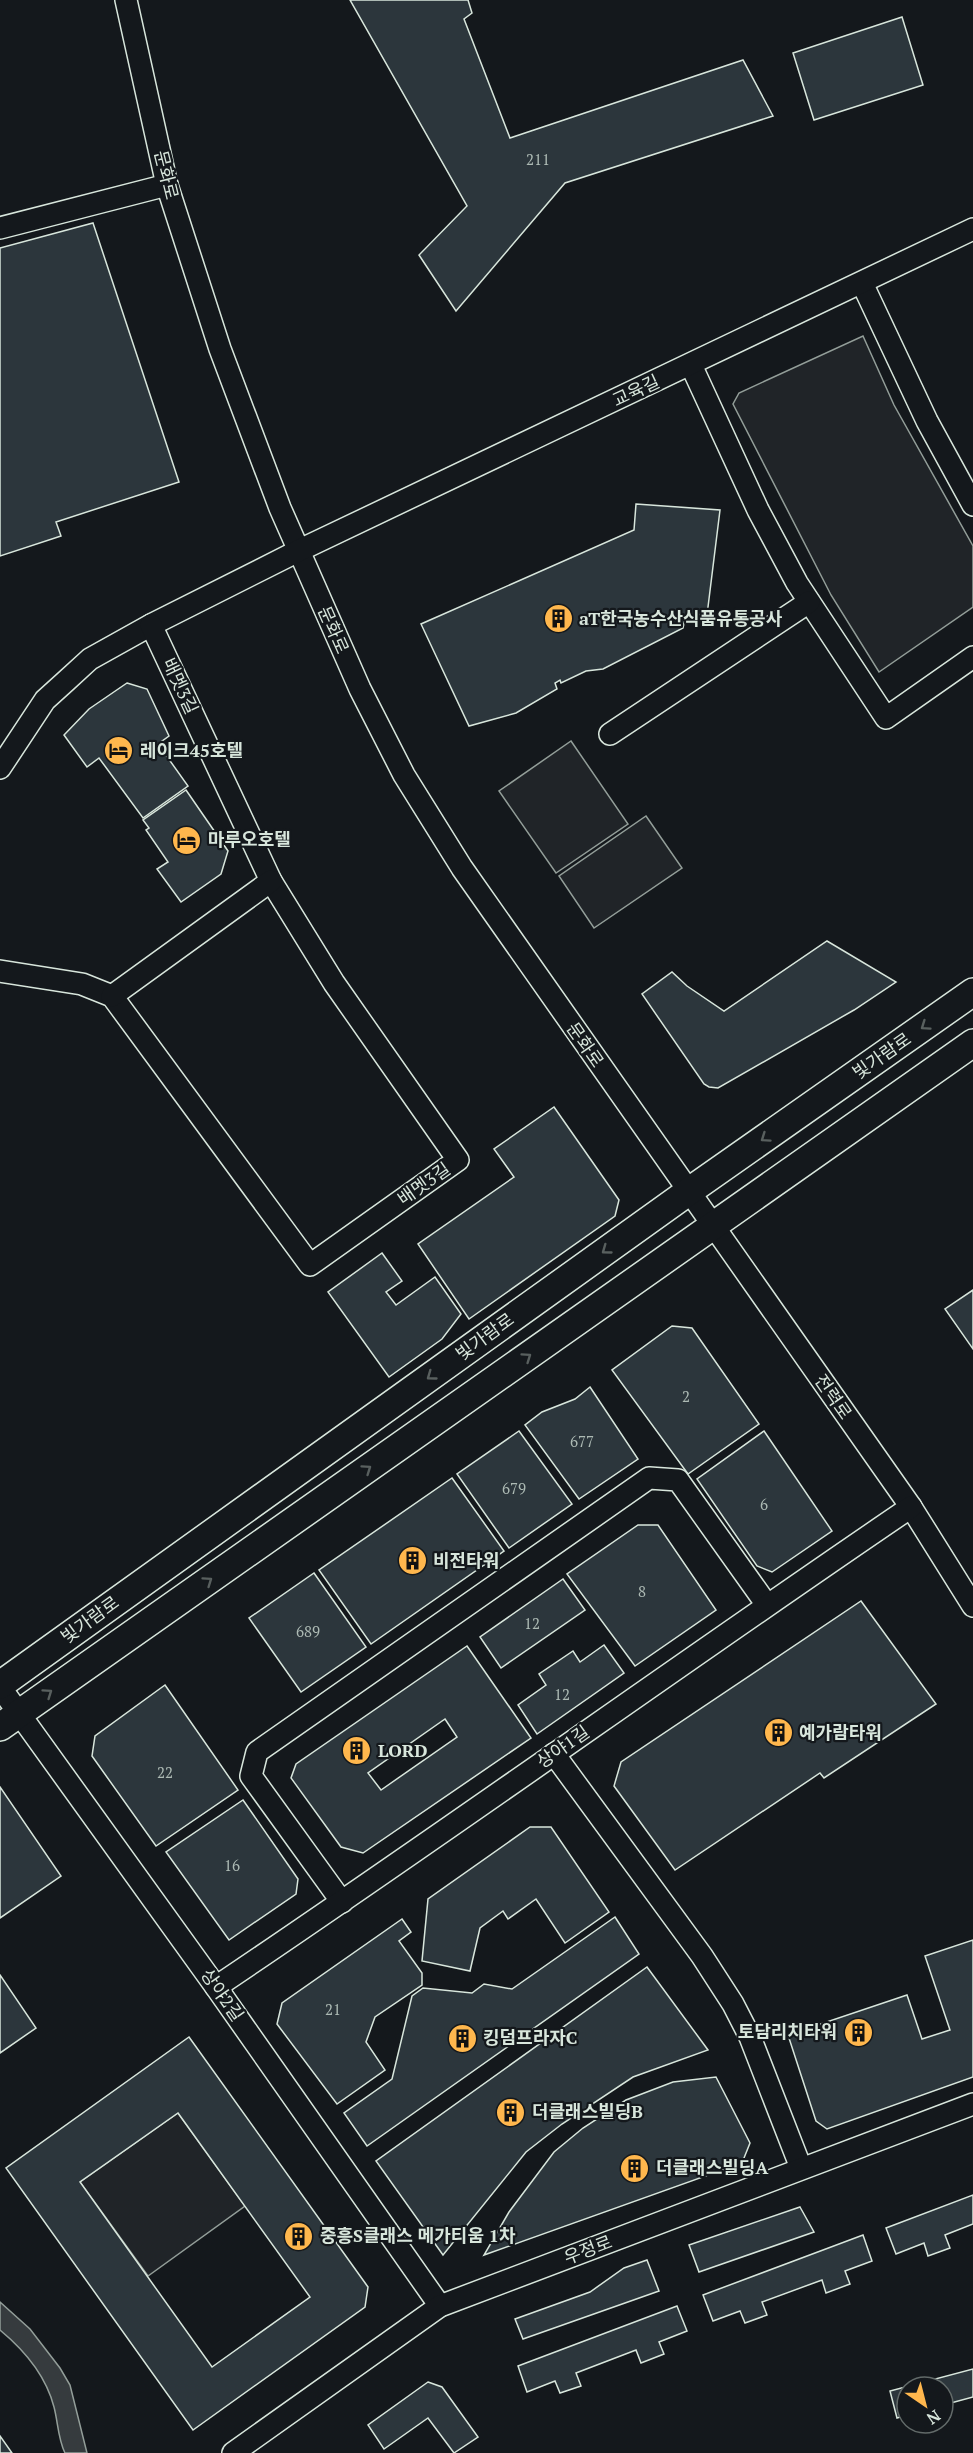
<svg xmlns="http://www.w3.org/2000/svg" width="973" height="2453" viewBox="0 0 973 2453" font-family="'PT Serif','Noto Sans KR',serif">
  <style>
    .green { fill: #202428; stroke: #939e99; stroke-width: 1.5 }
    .water { fill: #363b3e; stroke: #939e99; stroke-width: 1.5 }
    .building { fill: #2c363c; stroke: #d8e6dc; stroke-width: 1.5; fill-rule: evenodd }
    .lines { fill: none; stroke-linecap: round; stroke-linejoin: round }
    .minor-casing { stroke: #d8e6dc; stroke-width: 24 }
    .major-casing { stroke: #d8e6dc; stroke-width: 30 }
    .minor { stroke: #14181c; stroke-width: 21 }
    .major { stroke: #14181c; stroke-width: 27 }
    .oneway { stroke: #59605f }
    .labels { text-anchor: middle; stroke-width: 4.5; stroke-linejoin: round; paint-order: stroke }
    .number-label { font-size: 15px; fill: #adbab4 }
    .street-label { font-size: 18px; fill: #d8e6dc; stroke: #14181c }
    .poi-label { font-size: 18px; font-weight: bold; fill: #d8e6dc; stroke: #14181c; text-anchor: start }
  </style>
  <rect width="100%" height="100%" fill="#14181c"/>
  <g class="green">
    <path d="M863,336l31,69 79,141v61l-94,65 -48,-77 -98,-191 6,-11z"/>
    <path d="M571,741l57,83 -72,49 -57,-82z"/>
    <path d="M646,816l36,52 -88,60 -35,-52z"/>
    <path d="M178,2113l67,93 -97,70 -68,-94z"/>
  </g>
  <path class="water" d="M0,2302l30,27 30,39 10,17 17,68h-22c-7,-14 -7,-31 -11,-46 -8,-31 -31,-58 -54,-77z"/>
  <g class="building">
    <path d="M350,0h118l4,13 -8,6 46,119 233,-78 30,56 -208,67 -109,128 -37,-56 48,-49z"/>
    <path d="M902,17l21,68 -109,35 -21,-67z"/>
    <path d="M93,223l86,259 -123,40 5,14 -61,20v-308z"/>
    <path d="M636,504l84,6 -13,105 -21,-1 -3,14 -80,41 -17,2 -25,12 -1,-3 -5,3 2,6 -41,24 -47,13 -48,-102 213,-94z"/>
    <path d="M127,683l20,6 22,47 -11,8 30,42 -45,32 -44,-60 -12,9 -23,-32 25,-26z"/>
    <path d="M186,790l42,61 -7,23 -40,28 -24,-33 11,-7 -22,-32 3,-2 -6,-8z"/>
    <path d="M827,941l69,41 -42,28 -136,78 -9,-1 -5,-3 -62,-90 30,-22 15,14 37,25z"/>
    <path d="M554,1107l65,93 -4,16 -146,103 -51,-75 96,-67 -20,-28z"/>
    <path d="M382,1253l20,28 -16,11 10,13 39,-28 26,37 -19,25 -53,38 -61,-85z"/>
    <path d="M973,1290v59l-28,-40z"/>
    <path d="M672,1326l20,2 67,96 -71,50 -76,-104z"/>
    <path d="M590,1387l48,72 -59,40 -54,-74 17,-13 33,-13z"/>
    <path d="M519,1431l53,73 -63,44 -52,-74z"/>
    <path d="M764,1431l68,100 -60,41 -15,-6 -60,-87z"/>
    <path d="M452,1478l52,73 -133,93 -52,-74z"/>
    <path d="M638,1525h20l58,85 -81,56 -68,-92z"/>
    <path d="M314,1573l52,74 -65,45 -52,-74z"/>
    <path d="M563,1579l22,31 -84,58 -21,-31z"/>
    <path d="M861,1601l75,103 -112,74 -4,-5 -145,97 -61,-84 7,-24z"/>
    <path d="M604,1645l20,28 -87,61 -19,-29 28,-20 -7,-11 34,-23 7,11z"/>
    <path d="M467,1646l64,92 -168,115 -22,-6 -50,-69 5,-14zM445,1719l12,18 -76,53 -13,-17z"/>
    <path d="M165,1685l73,105 -82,56 -64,-90 3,-20z"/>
    <path d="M0,1787l61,89 -61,42z"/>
    <path d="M243,1800l55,79 -2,15 -67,46 -63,-88z"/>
    <path d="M530,1827h21l58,85 -44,31 -29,-44 -28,20 -5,-8 -23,17 -10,43 -48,-10 6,-62z"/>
    <path d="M615,1917l24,37 -272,192 -23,-33 48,-34 20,-83 11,-8 49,5 12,-9 28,5z"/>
    <path d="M402,1919l9,13 -12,9 23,32v12l-47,32 -9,25 19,28 -48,34 -60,-80 5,-21z"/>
    <path d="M973,1940v137l-146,52 -11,-8 -28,-86 119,-40 15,44 28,-9 -25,-74z"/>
    <path d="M647,1967l61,83 -75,27 -71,47 -36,28 -83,103 -67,-94z"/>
    <path d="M0,1975l36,53 -36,25z"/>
    <path d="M189,2037l179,250 -3,20 -172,123 -187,-262zM178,2113l132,184 -98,70 -132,-185z"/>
    <path d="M716,2077l34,66 -8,20 -258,92 25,-43 45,-60 29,-24 43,-28 47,-18z"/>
    <path d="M973,2195v29l-28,11 5,13 -22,8 -4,-13 -28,11 -10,-26z"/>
    <path d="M800,2207l14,25 -115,40 -10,-27z"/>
    <path d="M863,2235l9,26 -27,10 5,13 -24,9 -4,-13 -60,22 5,13 -22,8 -5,-12 -27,10 -10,-26z"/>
    <path d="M647,2260l12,31 -136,48 -8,-20 75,-27 34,-24z"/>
    <path d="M677,2306l10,25 -28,11 5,12 -23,9 -5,-13 -60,23 5,13 -21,7 -5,-12 -28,11 -9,-26z"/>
    <path d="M973,2369v28l-26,7 3,13 -7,2v-32h-36v28l-10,3 -7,-27z"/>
    <path d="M428,2382l14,5 36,50 -24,16 -26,-35 -44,31 -16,-24z"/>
    <path d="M0,2436l12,17h-12z"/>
  </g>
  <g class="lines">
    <defs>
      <g id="minor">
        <path d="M126,0l41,185 53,164 60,159 80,181 44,86 58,93 449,639 62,99"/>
        <path d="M0,228l167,-43"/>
        <path d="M862,283l65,138 46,84"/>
        <path d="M691,365l67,145 39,73 89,135 87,-61"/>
        <path d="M610,734l199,-132"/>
        <path d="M0,768l45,-68 21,-19 24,-22 61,-34 147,-74 675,-322"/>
        <path d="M0,971l82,13 30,12 198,269 148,-105 -124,-177 -63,-102 -120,-256"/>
        <path d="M112,996l159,-115"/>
        <path d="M0,1687l216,300 224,319"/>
        <path d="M554,1754l148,202 31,48 17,33 51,131"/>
        <path d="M342,1902l-91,-126 6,-24 392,-274 29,2 89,125"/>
        <path d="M216,1987c234,-157 462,-322 695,-480"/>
        <path d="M233,2453l207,-147 533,-202"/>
      </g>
      <g id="major">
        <path d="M0,1685l688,-493 285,-200"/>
        <path d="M0,1727l973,-684"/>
      </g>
    </defs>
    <use href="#minor" class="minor-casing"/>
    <use href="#major" class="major-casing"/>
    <use href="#minor" class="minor"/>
    <use href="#major" class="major"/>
  </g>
  <defs><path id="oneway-chevron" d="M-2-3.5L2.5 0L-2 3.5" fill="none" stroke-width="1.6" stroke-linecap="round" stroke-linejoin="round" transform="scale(1.5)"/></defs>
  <g class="oneway">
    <use href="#oneway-chevron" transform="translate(925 1026) rotate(145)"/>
    <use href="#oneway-chevron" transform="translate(765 1138) rotate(145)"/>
    <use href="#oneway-chevron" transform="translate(606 1250) rotate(144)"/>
    <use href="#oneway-chevron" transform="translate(527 1357) rotate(-35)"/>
    <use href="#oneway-chevron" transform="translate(431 1376) rotate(144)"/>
    <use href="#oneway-chevron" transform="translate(367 1469) rotate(-35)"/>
    <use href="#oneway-chevron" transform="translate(208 1581) rotate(-35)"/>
    <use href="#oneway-chevron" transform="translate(48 1693) rotate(-35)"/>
  </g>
  <defs>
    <symbol id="building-disc" viewBox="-11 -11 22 22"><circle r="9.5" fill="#ffb74d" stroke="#14181c"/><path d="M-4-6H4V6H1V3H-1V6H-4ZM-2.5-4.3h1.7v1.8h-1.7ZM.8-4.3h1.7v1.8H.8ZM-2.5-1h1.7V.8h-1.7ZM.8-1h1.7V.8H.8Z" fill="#111"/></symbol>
    <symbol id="hotel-disc" viewBox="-11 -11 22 22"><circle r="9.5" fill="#ffb74d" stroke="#14181c"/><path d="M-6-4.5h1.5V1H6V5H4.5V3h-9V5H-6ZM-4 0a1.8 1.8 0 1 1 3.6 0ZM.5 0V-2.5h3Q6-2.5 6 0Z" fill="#111"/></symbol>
  </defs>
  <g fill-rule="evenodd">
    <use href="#building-disc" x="542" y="602" width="33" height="33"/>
    <use href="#hotel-disc" x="102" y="734" width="33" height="33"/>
    <use href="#hotel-disc" x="170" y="824" width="33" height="33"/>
    <use href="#building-disc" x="396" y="1544" width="33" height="33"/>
    <use href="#building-disc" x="762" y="1716" width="33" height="33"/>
    <use href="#building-disc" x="340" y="1734" width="33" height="33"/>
    <use href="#building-disc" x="842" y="2016" width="33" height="33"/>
    <use href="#building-disc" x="446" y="2022" width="33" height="33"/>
    <use href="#building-disc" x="494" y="2096" width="33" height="33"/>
    <use href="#building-disc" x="618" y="2152" width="33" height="33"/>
    <use href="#building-disc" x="282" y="2220" width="33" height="33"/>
  </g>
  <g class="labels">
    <g class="number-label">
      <text x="538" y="165">211</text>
      <text x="686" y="1402">2</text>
      <text x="582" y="1447">677</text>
      <text x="514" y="1494">679</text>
      <text x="764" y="1510">6</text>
      <text x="642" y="1597">8</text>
      <text x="532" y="1629">12</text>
      <text x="308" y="1637">689</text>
      <text x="562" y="1700">12</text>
      <text x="165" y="1778">22</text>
      <text x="232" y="1871">16</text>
      <text x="333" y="2015">21</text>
    </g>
    <g class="street-label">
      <text transform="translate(166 175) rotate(76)" y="6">문화로</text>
      <text transform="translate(636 391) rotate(-25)" y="6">교육길</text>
      <text transform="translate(333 630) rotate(66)" y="6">문화로</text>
      <text transform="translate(180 686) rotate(65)" y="6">배멧3길</text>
      <text transform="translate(585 1045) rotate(55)" y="6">문화로</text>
      <text transform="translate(882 1056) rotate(-35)" y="6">빛가람로</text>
      <text transform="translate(424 1184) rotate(-35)" y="6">배멧3길</text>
      <text transform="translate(485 1337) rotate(-36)" y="6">빛가람로</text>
      <text transform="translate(833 1397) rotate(55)" y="6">전력로</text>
      <text transform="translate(90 1620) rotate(-36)" y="6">빛가람로</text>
      <text transform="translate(563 1747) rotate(-35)" y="6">상야1길</text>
      <text transform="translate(222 1995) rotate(55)" y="6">상야2길</text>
      <text transform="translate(588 2250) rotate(-21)" y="6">우정로</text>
    </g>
    <g class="poi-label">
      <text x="579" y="625">aT한국농수산식품유통공사</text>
      <text x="140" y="757">레이크45호텔</text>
      <text x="208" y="846">마루오호텔</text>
      <text x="433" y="1567">비전타워</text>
      <text x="799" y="1739">예가람타워</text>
      <text x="378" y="1757">LORD</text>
      <text x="837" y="2038" text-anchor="end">토담리치타워</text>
      <text x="483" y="2044">킹덤프라자C</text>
      <text x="532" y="2118">더클래스빌딩B</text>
      <text x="656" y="2174">더클래스빌딩A</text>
      <text x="320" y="2242">중흥S클래스 메가티움 1차</text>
    </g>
  </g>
  <g transform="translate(925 2405) rotate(145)"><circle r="28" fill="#14181c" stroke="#626a69" stroke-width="1.5"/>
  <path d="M0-4.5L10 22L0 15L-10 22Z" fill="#ffb74d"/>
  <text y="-9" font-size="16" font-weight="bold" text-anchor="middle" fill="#d8e6dc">N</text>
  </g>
</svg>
